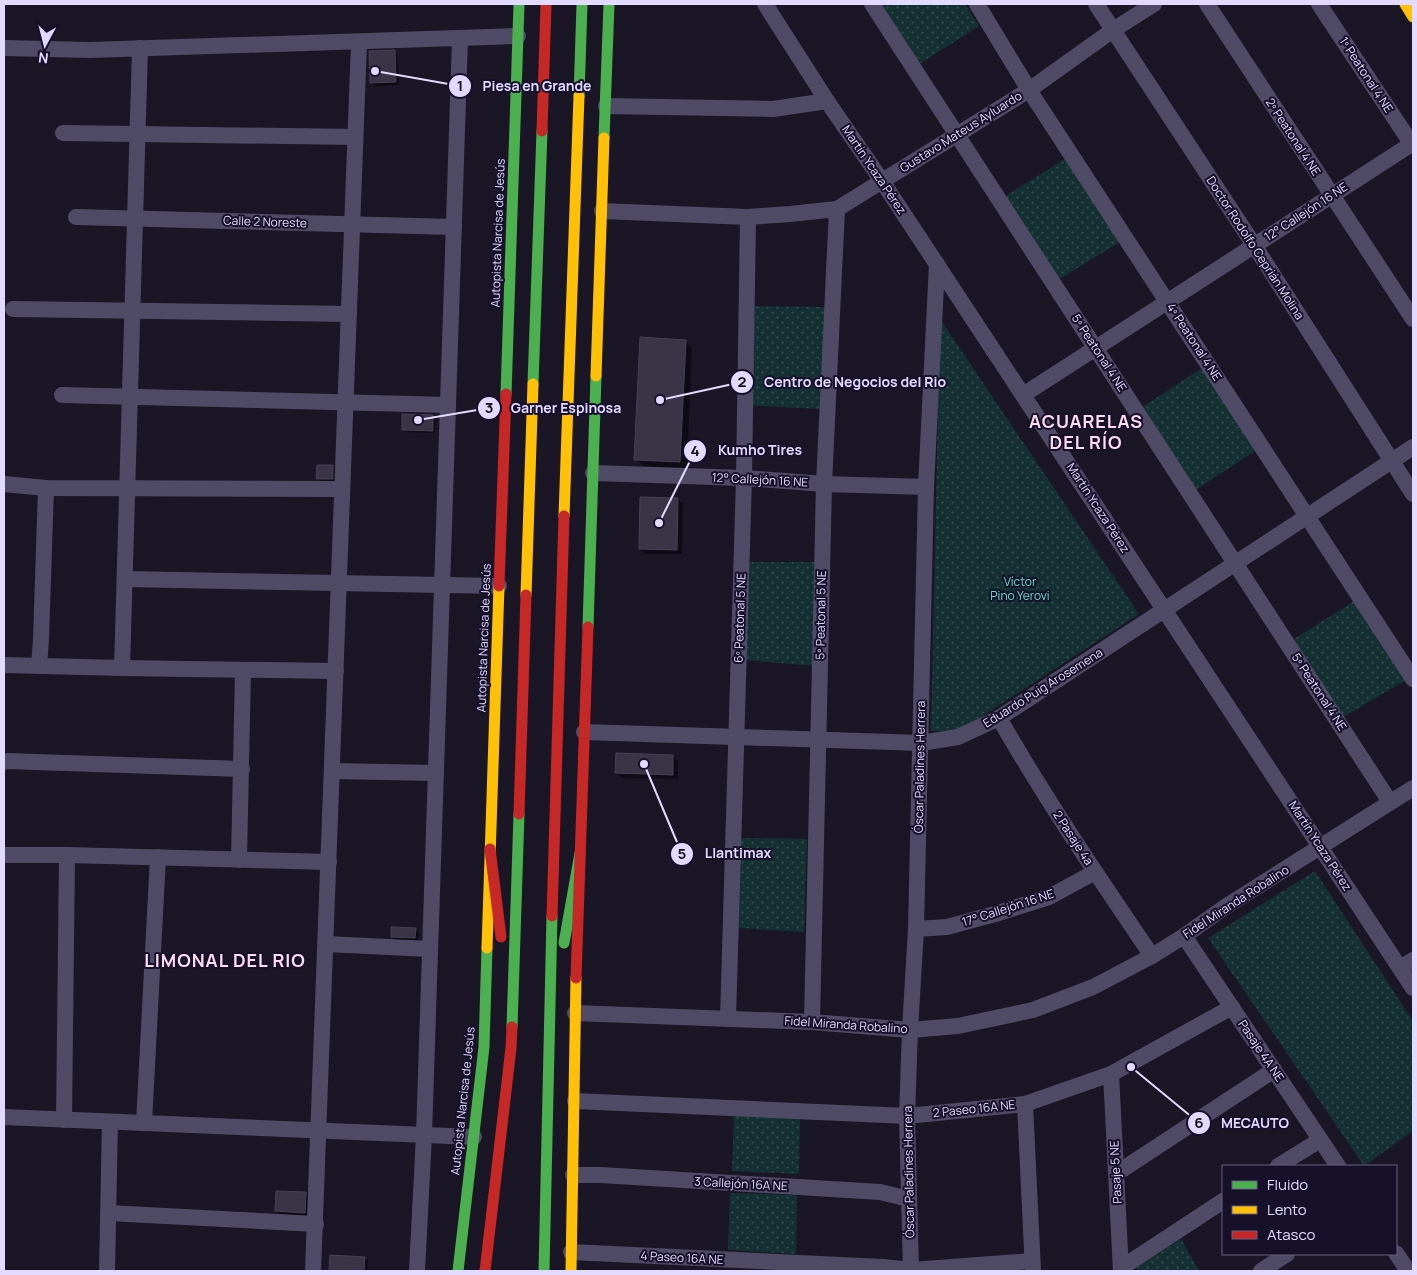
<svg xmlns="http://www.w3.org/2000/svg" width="1417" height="1275" viewBox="0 0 1417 1275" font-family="Manrope,sans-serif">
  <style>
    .park { fill: url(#park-dots) }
    .shadow { fill: #0007 }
    .building { fill: #3a3446; stroke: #474158 }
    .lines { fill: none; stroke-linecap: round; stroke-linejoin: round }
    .street { stroke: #4f4b66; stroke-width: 16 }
    .fast { stroke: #4caf50; stroke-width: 11 }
    .slow { stroke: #ffc107; stroke-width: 11 }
    .jam { stroke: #c62828; stroke-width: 11 }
    .labels { text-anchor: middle; stroke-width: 4; stroke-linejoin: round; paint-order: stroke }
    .street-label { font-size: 12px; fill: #e2daff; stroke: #17102b }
    .park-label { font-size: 12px; fill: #61e4ce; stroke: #17102b }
    .district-label { font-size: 18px; font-weight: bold; letter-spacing: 1px; fill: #ffdcf0; stroke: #17102b }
    .leader { fill: none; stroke: #e2daff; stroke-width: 2 }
    .callout-dot { fill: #e2daff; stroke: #17102b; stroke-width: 2 }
    .mark-label { font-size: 15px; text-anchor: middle; font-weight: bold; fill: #111 }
    .callout-label { font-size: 14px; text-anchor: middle; font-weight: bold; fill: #e2daff; stroke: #17102b; stroke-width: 4; stroke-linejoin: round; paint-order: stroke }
  </style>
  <defs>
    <pattern id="park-dots" width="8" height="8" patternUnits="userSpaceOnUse" patternTransform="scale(1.25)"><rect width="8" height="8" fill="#143033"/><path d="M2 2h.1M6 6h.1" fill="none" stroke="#364d52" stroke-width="1.8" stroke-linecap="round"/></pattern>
  </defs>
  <rect width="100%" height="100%" fill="#1a1625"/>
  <g class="park">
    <path d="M877,4h88l14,22 -61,39z"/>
    <path d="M1065,159l55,83 -62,38 -54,-83z"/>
    <path d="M748,306l79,1 -5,102 -77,-4z"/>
    <path d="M940,319l199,295 -181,118 -27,-1z"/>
    <path d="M1202,368l53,83 -61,40 -53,-83z"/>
    <path d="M745,562h71l-2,104 -71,-6z"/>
    <path d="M1354,601l52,79 -66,39 -49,-78z"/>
    <path d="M739,838l68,1 -3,93 -67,-4z"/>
    <path d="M1315,871l98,150v110l-49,35 -156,-228z"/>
    <path d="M734,1113l66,2 -1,59 -67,-3z"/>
    <path d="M730,1193l67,2 -1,59 -68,-4z"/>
    <path d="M1181,1239l18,32h-61l-1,-4z"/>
  </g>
  <g class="shadow">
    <path d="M394,51l3,4 2,30 -24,1 -3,-3z"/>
    <path d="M685,341l7,7 -5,120 -44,-2 -7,-7z"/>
    <path d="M433,416l3,3 -1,14 -29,-1 -3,-3z"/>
    <path d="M333,467l3,3 -1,12h-14l-3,-4z"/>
    <path d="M678,499l5,5 -1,50h-37l-5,-5z"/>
    <path d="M673,756l5,5v18l-56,-1 -5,-5z"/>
    <path d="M415,929l4,3 -1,9 -23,-1 -3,-3z"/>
    <path d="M305,1194l4,3 -1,19 -29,-2 -3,-3z"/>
    <path d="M331,1256l34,2 3,3 -1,10h-37z"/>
  </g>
  <g class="building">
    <path d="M395,50l1,32 -26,1 -1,-32z"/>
    <path d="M640,337l46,3 -6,122 -46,-2z"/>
    <path d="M402,414l31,1v16l-31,-1z"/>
    <path d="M317,465h16v14h-17z"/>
    <path d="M640,497l38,1 -1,52 -38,-1z"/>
    <path d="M616,753l57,2v20l-58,-2z"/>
    <path d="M391,927l25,1 -1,10 -24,-1z"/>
    <path d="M276,1191l30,1 -1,21 -30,-2z"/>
    <path d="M330,1255l35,2 -1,14h-35z"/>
  </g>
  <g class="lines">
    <g class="street">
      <path d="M765,4l62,97 55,80 531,807"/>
      <path d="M872,4l518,798"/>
      <path d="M977,4l52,86 384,589"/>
      <path d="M1096,4l158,241 159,249"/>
      <path d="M1207,4l206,315"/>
      <path d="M1319,4l94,142"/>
      <path d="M4,48l86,2 428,-14"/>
      <path d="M606,106l167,3 54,-8"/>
      <path d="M63,133l292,4"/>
      <path d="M602,211l146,6 42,-3 47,-5 192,-119 84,-60 41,-26"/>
      <path d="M76,217l378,10"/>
      <path d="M13,309l336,5"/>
      <path d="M62,395l386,10"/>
      <path d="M1023,395l390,-252"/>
      <path d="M593,473l151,5 80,6 102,3"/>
      <path d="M4,484l42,4 296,1"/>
      <path d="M125,579l374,7"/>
      <path d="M4,665l118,3 214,3"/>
      <path d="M39,666l2,-27 5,-151"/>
      <path d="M122,668l18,-620"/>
      <path d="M999,718c47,82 100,160 153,238"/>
      <path d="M584,732l337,11 37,-6 41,-19 414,-271"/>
      <path d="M4,762l3,-1 235,8"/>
      <path d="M332,771l104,2"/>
      <path d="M4,855h63l262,7"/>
      <path d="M239,860l4,-190"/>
      <path d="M916,929l31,-2 48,-13 54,-17 46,-25"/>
      <path d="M1184,936l154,230"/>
      <path d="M326,944l104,5"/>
      <path d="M1400,968l13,-8"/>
      <path d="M575,1013l237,9 98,8 48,-4 75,-16 60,-23 59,-31 32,-20 41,-29 188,-119"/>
      <path d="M728,1019l16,-541 4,-261"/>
      <path d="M812,1022l12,-538 13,-275"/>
      <path d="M1111,1074l10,197"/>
      <path d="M575,1101l332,15 118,-12 86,-30 121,-67"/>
      <path d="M1025,1104l8,167"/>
      <path d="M4,1117l470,20"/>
      <path d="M64,1120l3,-265"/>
      <path d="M144,1123l14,-266"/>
      <path d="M1278,1166l42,-26"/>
      <path d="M1117,1173l157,-103"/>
      <path d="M573,1175h28l279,17 29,7"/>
      <path d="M108,1213l208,11"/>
      <path d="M571,1252l312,15 28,3 121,-9"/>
      <path d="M1396,1253l12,18"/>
      <path d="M1121,1268l102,-67"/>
      <path d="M107,1271l3,-149"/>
      <path d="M313,1271l46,-1229"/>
      <path d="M417,1271l7,-136 36,-1096"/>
      <path d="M911,1271l-4,-155 3,-86 6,-101 10,-442 11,-223"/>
      <path d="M1261,1271l26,-17"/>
    </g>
    <g class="fast">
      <path d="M579,96l3,-92"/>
      <path d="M604,138l5,-134"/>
      <path d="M533,384l9,-253"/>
      <path d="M506,394l13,-390"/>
      <path d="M588,627l8,-251"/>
      <path d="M564,943l16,-90"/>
      <path d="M512,1027l7,-213"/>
      <path d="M458,1271l26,-224 3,-99"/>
      <path d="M544,1271l8,-355"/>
    </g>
    <g class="slow">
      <path d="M1405,4l8,13"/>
      <path d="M596,376l8,-238"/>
      <path d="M564,516l15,-420"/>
      <path d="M526,595l7,-211"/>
      <path d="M487,948l12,-362"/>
      <path d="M571,1271l5,-293"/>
    </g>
    <g class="jam">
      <path d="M542,131l4,-127"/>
      <path d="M499,586l7,-192"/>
      <path d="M519,814l7,-219"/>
      <path d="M490,849l11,88"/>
      <path d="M552,916l12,-400"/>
      <path d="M576,978l12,-351"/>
      <path d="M485,1271l26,-223 1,-21"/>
    </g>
  </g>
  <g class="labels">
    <g class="street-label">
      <text transform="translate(1366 75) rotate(57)" y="4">1º Peatonal 4 NE</text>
      <text transform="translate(961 132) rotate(-32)" y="4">Gustavo Mateus Ayluardo</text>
      <text transform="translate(1293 137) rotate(57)" y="4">2º Peatonal 4 NE</text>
      <text transform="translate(874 170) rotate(56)" y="4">Martín Ycaza Pérez</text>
      <text transform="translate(1306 212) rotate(-33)" y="4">12° Callejón 16 NE</text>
      <text transform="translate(265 222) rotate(2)" y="4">Calle 2 Noreste</text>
      <text transform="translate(498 233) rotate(-88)" y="4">Autopista Narcisa de Jesús</text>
      <text transform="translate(1255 248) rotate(57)" y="4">Doctor Rodolfo Ceprián Molina</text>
      <text transform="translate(1194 342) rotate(57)" y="4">4º Peatonal 4 NE</text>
      <text transform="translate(1099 353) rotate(57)" y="4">5º Peatonal 4 NE</text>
      <text transform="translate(760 480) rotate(3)" y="4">12° Callejón 16 NE</text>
      <text transform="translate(1098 508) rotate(57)" y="4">Martín Ycaza Pérez</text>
      <text transform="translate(821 615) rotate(-89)" y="4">5º Peatonal 5 NE</text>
      <text transform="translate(740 618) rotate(-88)" y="4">6º Peatonal 5 NE</text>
      <text transform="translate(484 638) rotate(-88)" y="4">Autopista Narcisa de Jesús</text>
      <text transform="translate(1043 688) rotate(-32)" y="4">Eduardo Puig Arosemena</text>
      <text transform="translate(1319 692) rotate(57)" y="4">5º Peatonal 4 NE</text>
      <text transform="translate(920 767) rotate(-89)" y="4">Óscar Paladines Herrera</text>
      <text transform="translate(1073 838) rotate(57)" y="4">2 Pasaje 4a</text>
      <text transform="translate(1320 846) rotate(57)" y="4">Martín Ycaza Pérez</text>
      <text transform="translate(1236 902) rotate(-33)" y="4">Fidel Miranda Robalino</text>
      <text transform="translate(1008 908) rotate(-18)" y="4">17° Callejón 16 NE</text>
      <text transform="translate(846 1025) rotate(4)" y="4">Fidel Miranda Robalino</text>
      <text transform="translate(1261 1051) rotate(56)" y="4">Pasaje 4A NE</text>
      <text transform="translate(463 1101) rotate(-84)" y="4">Autopista Narcisa de Jesús</text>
      <text transform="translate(974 1109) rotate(-6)" y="4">2 Paseo 16A NE</text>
      <text transform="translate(909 1172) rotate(-91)" y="4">Óscar Paladines Herrera</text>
      <text transform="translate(1116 1172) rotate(-93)" y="4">Pasaje 5 NE</text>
      <text transform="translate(741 1184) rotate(3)" y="4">3 Callejón 16A NE</text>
      <text transform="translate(682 1258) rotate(3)" y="4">4 Paseo 16A NE</text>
    </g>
    <g class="park-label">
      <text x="1020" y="586">Víctor<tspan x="1020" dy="14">Pino Yerovi</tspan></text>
    </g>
    <g class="district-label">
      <text x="1086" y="428">ACUARELAS<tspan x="1086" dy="21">DEL RÍO</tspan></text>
      <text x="225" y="967">LIMONAL DEL RIO</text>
    </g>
  </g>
  <path class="leader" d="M375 71L460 86M660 400L742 382M418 420L489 408M659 523L695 451M644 764L682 854M1131 1067L1199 1123"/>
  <g class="callout-dot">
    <circle cx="375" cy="71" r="5"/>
    <circle cx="660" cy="400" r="5"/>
    <circle cx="418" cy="420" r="5"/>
    <circle cx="659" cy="523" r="5"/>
    <circle cx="644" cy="764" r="5"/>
    <circle cx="1131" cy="1067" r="5"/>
    <circle cx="460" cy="86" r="12"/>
    <circle cx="742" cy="382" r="12"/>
    <circle cx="489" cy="408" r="12"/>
    <circle cx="695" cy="451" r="12"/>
    <circle cx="682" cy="854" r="12"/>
    <circle cx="1199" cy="1123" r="12"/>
  </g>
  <g class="mark-label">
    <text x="460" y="91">1</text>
    <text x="742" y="387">2</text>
    <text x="489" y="413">3</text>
    <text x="695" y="456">4</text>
    <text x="682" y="859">5</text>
    <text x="1199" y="1128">6</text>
  </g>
  <g class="callout-label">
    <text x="537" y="91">Piesa en Grande</text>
    <text x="855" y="387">Centro de Negocios del Rio</text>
    <text x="566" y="413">Garner Espinosa</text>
    <text x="760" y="455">Kumho Tires</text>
    <text x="738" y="858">Llantimax</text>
    <text x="1255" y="1128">MECAUTO</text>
  </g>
  <rect width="1417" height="1275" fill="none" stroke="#e2daff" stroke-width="10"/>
  <rect x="1222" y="1165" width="175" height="90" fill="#17102b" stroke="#686180"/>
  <rect x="1232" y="1181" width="25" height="8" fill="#4caf50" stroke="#686180"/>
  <text x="1267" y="1190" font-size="15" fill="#e2daff">Fluido</text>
  <rect x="1232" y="1206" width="25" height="8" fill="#ffc107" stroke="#686180"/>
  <text x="1267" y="1215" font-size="15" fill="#e2daff">Lento</text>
  <rect x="1232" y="1231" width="25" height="8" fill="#c62828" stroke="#686180"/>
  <text x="1267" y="1240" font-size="15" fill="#e2daff">Atasco</text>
  <g transform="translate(45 45) rotate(187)" stroke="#17102b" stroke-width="4" paint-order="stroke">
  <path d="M0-4L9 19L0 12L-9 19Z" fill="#e2daff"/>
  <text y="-8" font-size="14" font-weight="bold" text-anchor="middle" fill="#e2daff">N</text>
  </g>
</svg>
